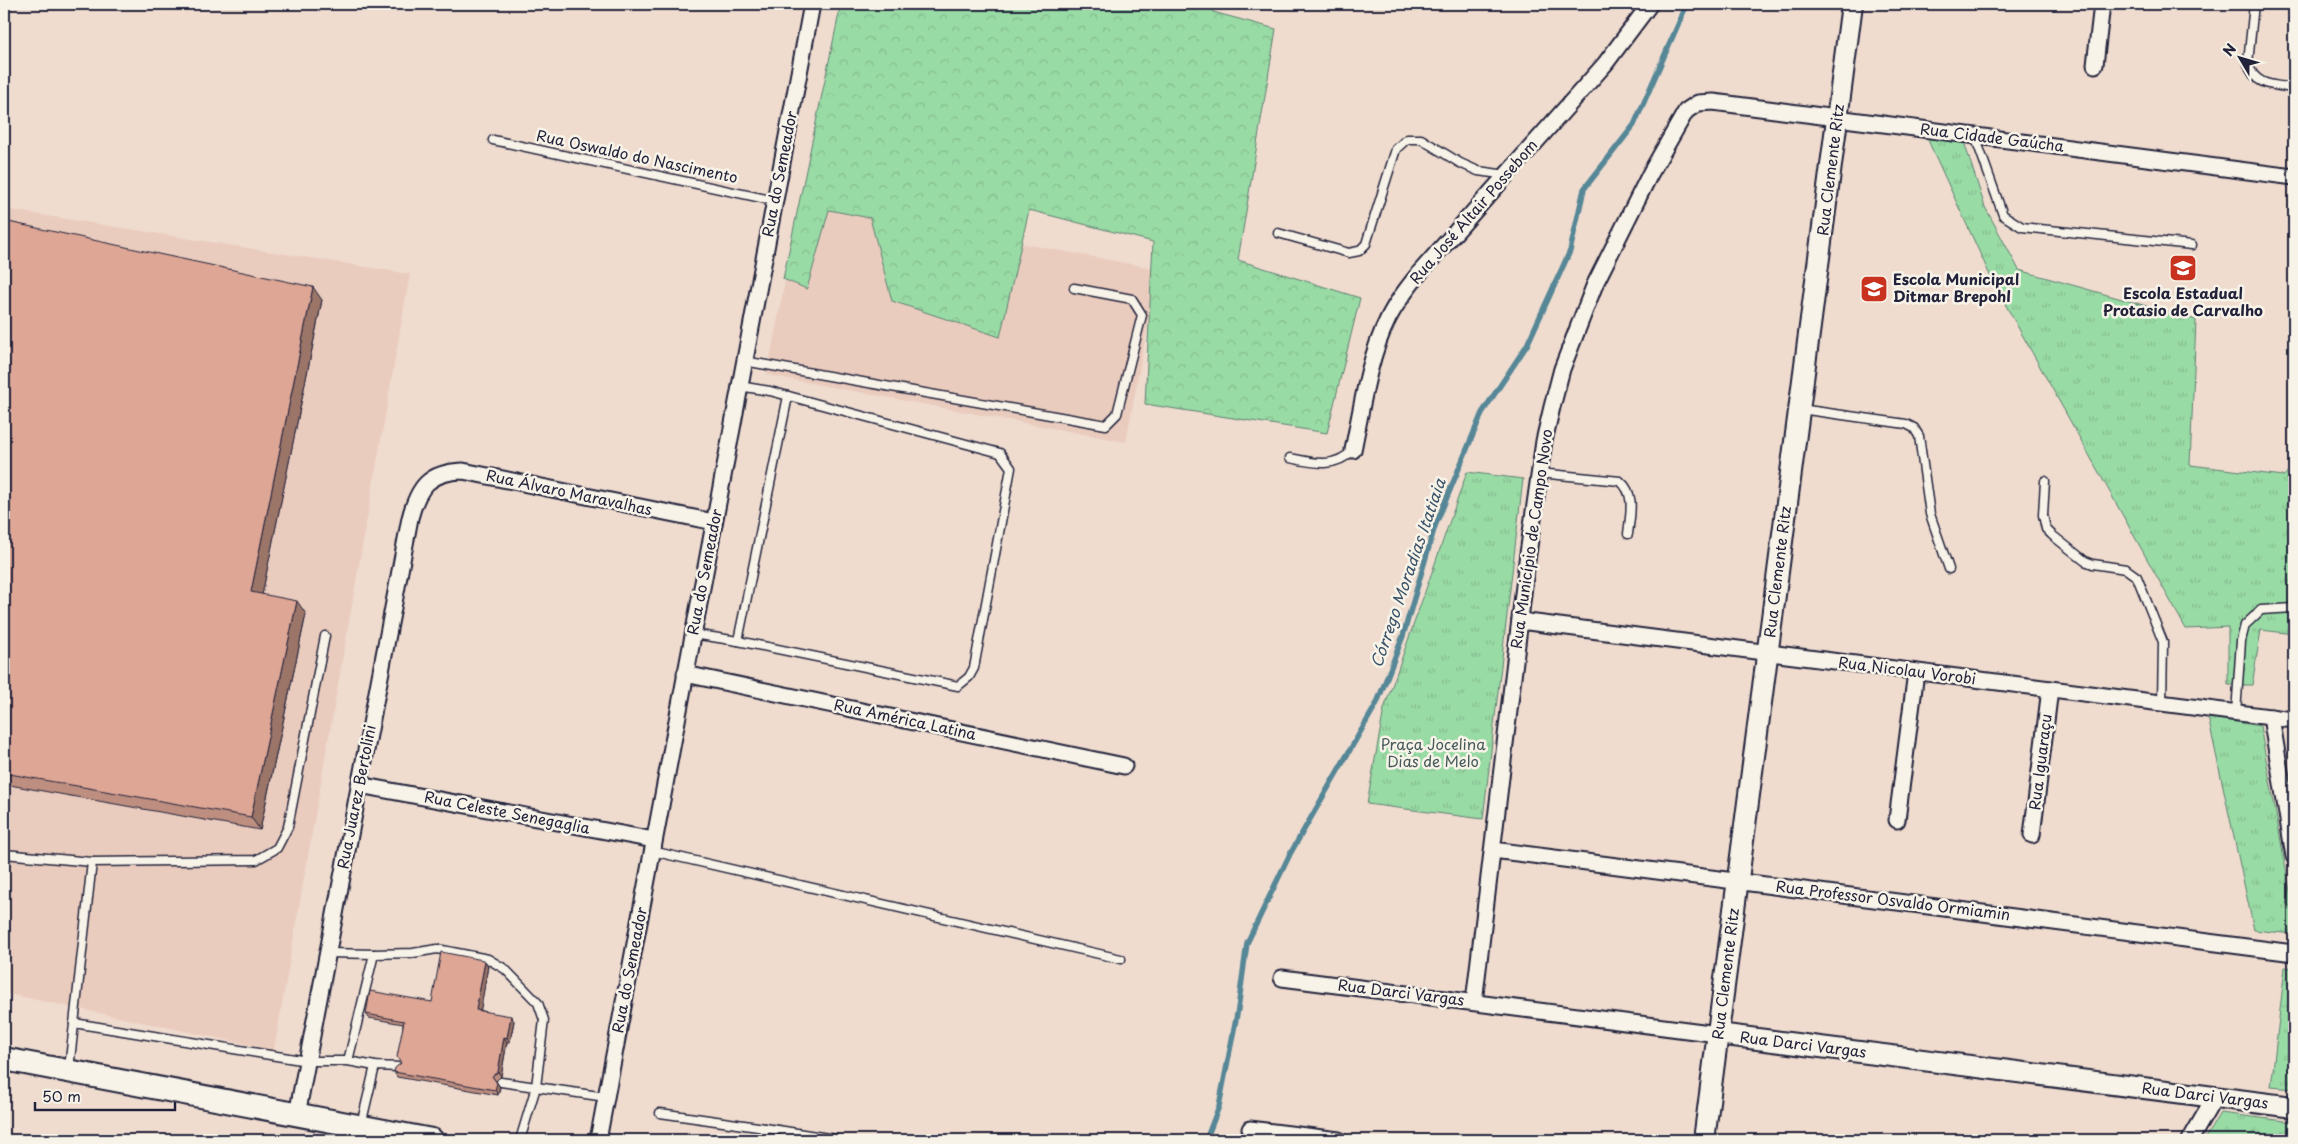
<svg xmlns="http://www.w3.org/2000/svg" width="2298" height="1144" viewBox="0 0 2298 1144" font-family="'Playpen Sans',sans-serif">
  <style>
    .built { fill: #eaccbe }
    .grass { fill: url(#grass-tufts); stroke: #5e7e70 }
    .forest { fill: url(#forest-crowns); stroke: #5e7e70 }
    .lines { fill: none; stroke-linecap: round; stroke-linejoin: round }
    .stream { stroke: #578797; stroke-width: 5.5 }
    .service-casing { stroke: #22223b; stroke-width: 11 }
    .minor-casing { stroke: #22223b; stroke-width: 19 }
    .tertiary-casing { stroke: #22223b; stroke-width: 24 }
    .secondary-casing { stroke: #22223b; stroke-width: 26 }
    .service { stroke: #f7f3e8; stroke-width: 8 }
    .minor { stroke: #f7f3e8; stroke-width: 15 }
    .tertiary { stroke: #f7f3e8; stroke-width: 20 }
    .secondary { stroke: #f7f3e8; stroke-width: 22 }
    .wall { fill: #be8f80; stroke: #22223b }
    .shaded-wall { fill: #9b7468; stroke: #22223b }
    .building { fill: #dda695; stroke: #22223b }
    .labels { text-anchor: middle; stroke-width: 5; stroke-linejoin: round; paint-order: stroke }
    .street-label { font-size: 15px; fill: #22223b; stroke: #f7f3e8 }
    .poi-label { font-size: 15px; font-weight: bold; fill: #22223b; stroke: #f7f3e8; text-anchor: start }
    .park-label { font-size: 15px; fill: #465a5b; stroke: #f7f3e8 }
    .water-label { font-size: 16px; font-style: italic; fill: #3c5469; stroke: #f7f3e8 }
  </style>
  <defs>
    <pattern id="grass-tufts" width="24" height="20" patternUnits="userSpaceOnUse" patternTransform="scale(1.25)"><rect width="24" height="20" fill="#99dba5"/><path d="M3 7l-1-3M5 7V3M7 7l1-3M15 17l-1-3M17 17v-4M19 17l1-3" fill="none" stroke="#84bc8f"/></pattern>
    <pattern id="forest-crowns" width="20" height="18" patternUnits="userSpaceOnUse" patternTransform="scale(1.25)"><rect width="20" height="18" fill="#99dba5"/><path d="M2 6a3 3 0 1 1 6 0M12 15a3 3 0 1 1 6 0" fill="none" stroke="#84bc8f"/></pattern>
  </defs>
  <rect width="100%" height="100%" fill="#efdccf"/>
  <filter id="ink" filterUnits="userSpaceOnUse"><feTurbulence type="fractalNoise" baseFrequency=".02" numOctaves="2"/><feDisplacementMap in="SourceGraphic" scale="10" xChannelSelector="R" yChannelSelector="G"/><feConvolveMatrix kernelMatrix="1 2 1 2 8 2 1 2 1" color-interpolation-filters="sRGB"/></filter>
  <g filter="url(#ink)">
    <g class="built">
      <path d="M800,202l358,67 -32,173 -359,-67z"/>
      <path d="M4,209l406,65 -136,776 -270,-57z"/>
    </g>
    <g class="grass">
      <path d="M1927,138l36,1 22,68 34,63 177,50 -6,145 94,11 10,-12v170l-33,-4 -9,55h-24v-58l-42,2 -192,-345z"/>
      <path d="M1467,472l56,7 -40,340 -116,-15 17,-95z"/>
      <path d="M2208,717l52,9 34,187v21l-40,-4z"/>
      <path d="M2285,967l9,1v121l-23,-2z"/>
      <path d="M2220,1113l74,9v18h-90z"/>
    </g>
    <path class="forest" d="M841,4h373l-1,8 63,17 -38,231 122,38 -33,135 -182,-29 8,-162 -124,-32 -29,127 -108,-36 -22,-83 -41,-8 -22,79 -24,-10z"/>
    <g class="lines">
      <path class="stream" d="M1206,1140l13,-34 19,-97 9,-66 43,-89 87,-151 26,-67 32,-110 47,-113 45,-68 43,-94 14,-62 50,-64 53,-121"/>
      <defs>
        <g id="service">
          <path d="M2254,4l-6,59c6,23 25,22 46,25"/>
          <path d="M1975,136l28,79 19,12 170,18"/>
          <path d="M493,140l282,61"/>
          <path d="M1278,233l71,20 10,-2 7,-7 30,-95 11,-10h14l39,24 18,8 29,4"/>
          <path d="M744,361l362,64 11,-11 25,-99 -10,-16 -58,-11"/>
          <path d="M1800,409l106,15 8,4 5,8 11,78 19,55"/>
          <path d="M1290,458c23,5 45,11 63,-8"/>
          <path d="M1539,473l81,8c16,13 10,34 8,53"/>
          <path d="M2045,481l-2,34 3,14 6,6 33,26 8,3 33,5 11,8 26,65 -1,62"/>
          <path d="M693,634l45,7 220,45 11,-9 5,-9 37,-200 -11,-15 -230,-62 -31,-5"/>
          <path d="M738,641l50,-245"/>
          <path d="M2236,713l5,-72 4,-16 16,-15 33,-2"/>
          <path d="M652,851l469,108"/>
          <path d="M4,854l88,8 164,-2 21,-12 11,-21 37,-191"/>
          <path d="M328,953l46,1 -26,107 27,5 24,1"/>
          <path d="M374,954l39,-1 24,-4 51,10 17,10 33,34 6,17 -8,67 -16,53"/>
          <path d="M74,1023l233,38h41"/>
          <path d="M69,1069l23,-207"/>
          <path d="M501,1082l105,15"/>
          <path d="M660,1113l105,15 -3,12"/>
          <path d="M361,1125l14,-59"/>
          <path d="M765,1128l70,11"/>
        </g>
        <g id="minor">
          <path d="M2095,65l7,-61"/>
          <path d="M1353,450c9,-43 15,-91 35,-131 9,-18 21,-33 33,-48l184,-207 45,-60"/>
          <path d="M1520,621l774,99"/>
          <path d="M685,674l439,92"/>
          <path d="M2271,717l23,139"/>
          <path d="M359,785l295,55"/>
          <path d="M1897,820l19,-148"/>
          <path d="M2032,835l18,-146"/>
          <path d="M1493,850l801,103"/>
          <path d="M1282,978l436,56"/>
          <path d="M1474,1002l53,-441 17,-120 8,-34 10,-38 33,-85 55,-110 36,-63 12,-8 15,-1 581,75"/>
          <path d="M297,1115l113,-597c8,-31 19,-46 53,-47l251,51"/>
          <path d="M1250,1129l89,11"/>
          <path d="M598,1140l214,-1136"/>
          <path d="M2190,1140l25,-43"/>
        </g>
        <g id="tertiary">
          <path d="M1718,1034l576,73"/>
          <path d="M1704,1140l148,-1136"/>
        </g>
        <path id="secondary" d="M4,1059l428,81"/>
      </defs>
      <use href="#service" class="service-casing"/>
      <use href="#minor" class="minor-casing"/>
      <use href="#tertiary" class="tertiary-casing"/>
      <use href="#secondary" class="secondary-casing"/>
      <use href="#service" class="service"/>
      <use href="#minor" class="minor"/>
      <use href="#tertiary" class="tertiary"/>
      <use href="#secondary" class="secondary"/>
    </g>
    <g class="wall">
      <path d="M4,221l318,79 -60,294 44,20 -46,216 -256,-46z"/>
      <path d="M485,961l3,5 -8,44 34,11 -4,21h-3l-6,34 -5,5 4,6 -2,8 -101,-18 -3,-5 7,-9 2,-39 -34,-6 -3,-4 66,-12z"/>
    </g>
    <g class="shaded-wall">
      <path d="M313,287l9,13 -62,305 -9,-13z"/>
      <path d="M297,601l9,13 -46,216 -9,-13z"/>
      <path d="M485,961l3,5 -8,48 -4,-4z"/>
      <path d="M511,1016l3,5 -4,21 -3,-4z"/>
      <path d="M504,1037l3,5 -6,34 -3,-4z"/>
      <path d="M492,1076l8,11 -2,8 -3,-5z"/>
    </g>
    <g class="building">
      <path d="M4,221l309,66 -62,305 46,9 -46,216 -247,-44z"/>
      <path d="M441,952l42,8 2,1 -9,49 35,6 -4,22 -3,-1 -6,35 -6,4 5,7 -2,7 -101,-18 1,-4 6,-5 -4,-6 7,-36 -38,-7 4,-23 62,11z"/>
    </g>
  </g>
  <defs>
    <symbol id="school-square" viewBox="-11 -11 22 22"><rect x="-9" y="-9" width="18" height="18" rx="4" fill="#c8321e" stroke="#f7f3e8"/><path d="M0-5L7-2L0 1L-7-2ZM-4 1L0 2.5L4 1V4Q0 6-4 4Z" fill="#fff"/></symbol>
  </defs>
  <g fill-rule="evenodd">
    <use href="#school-square" x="2167" y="252" width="32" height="32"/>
    <use href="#school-square" x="1858" y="273" width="32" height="32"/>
  </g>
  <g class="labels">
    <g class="street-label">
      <text transform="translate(1992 138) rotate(7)" y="5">Rua Cidade Gaúcha</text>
      <text transform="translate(637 157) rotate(12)" y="5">Rua Oswaldo do Nascimento</text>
      <text transform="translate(1831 170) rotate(-83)" y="5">Rua Clemente Ritz</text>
      <text transform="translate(780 174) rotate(-79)" y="5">Rua do Semeador</text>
      <text transform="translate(1474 212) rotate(-49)" y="5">Rua José Altair Possebom</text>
      <text transform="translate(569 493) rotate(12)" y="5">Rua Álvaro Maravalhas</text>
      <text transform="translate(1532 539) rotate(-82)" y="5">Rua Município de Campo Novo</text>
      <text transform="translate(705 572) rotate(-79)" y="5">Rua do Semeador</text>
      <text transform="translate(1778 572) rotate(-83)" y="5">Rua Clemente Ritz</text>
      <text transform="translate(1907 671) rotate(7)" y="5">Rua Nicolau Vorobi</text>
      <text transform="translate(905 720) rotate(12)" y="5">Rua América Latina</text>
      <text transform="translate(2041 762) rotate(-83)" y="5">Rua Iguaraçu</text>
      <text transform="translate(357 797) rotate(-79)" y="5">Rua Juarez Bertolini</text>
      <text transform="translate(507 813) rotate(11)" y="5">Rua Celeste Senegaglia</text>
      <text transform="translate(1893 901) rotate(7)" y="5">Rua Professor Osvaldo Ormiamin</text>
      <text transform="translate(630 970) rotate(-79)" y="5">Rua do Semeador</text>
      <text transform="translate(1726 974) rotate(-83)" y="5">Rua Clemente Ritz</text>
      <text transform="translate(1401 993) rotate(7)" y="5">Rua Darci Vargas</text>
      <text transform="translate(1803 1045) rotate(7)" y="5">Rua Darci Vargas</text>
      <text transform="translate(2205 1096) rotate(7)" y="5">Rua Darci Vargas</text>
    </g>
    <g class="poi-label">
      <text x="1893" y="285">Escola Municipal<tspan x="1893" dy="17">Ditmar Brepohl</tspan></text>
      <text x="2183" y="299" text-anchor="middle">Escola Estadual<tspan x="2183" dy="17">Protasio de Carvalho</tspan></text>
    </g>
    <g class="park-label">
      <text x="1433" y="750">Praça Jocelina<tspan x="1433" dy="17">Dias de Melo</tspan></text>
    </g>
    <g class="water-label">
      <text transform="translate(1408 573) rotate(-71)" y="6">Córrego Moradias Itatiaia</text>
    </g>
  </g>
  <rect width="2298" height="1144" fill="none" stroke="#f7f3e8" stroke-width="20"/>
  <rect x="10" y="10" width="2278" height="1124" fill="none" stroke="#22223b" stroke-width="2" filter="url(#ink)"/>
  <g transform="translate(2240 58) rotate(308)" stroke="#f7f3e8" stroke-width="4" paint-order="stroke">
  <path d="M0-4L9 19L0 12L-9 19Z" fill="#22223b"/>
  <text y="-8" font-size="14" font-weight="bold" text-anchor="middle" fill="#22223b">N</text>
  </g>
  <path d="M35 1102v8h140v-8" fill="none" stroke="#22223b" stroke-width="2.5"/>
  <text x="42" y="1102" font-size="15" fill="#22223b" stroke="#f7f3e8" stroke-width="4" paint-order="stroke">50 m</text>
</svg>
